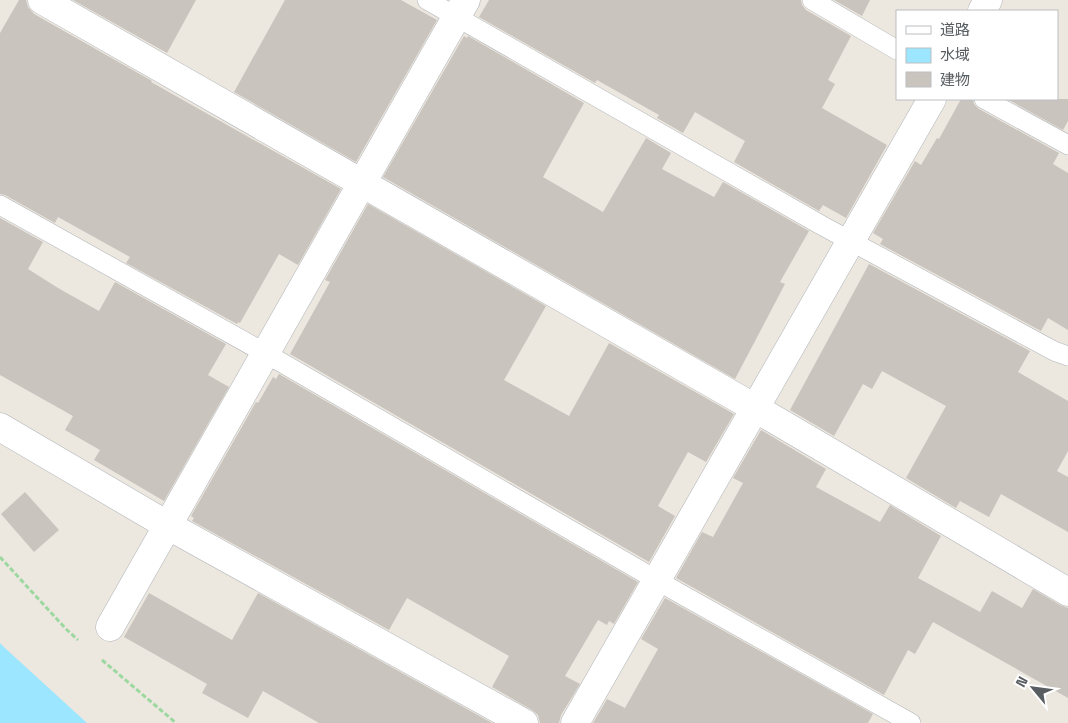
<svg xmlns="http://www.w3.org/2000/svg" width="1068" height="723" viewBox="0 0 1068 723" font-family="'Space Grotesk','Noto Sans JP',sans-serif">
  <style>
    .water { fill: #9ce6ff }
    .building { fill: #c9c4be }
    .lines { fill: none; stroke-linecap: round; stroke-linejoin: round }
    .lane-casing { stroke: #b0b4b8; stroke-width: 20 }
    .street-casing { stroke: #b0b4b8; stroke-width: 29 }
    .path { stroke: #9cd8a0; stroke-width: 3; stroke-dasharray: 5 2.5; stroke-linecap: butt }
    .lane { stroke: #fff; stroke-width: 19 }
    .street { stroke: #fff; stroke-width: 28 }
  </style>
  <rect width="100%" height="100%" fill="#ece7df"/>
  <path class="water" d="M0,643l6,6 81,74h-87z"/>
  <g class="building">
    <path d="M19,0h7l2,7 6,7 118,67 -1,1 190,107 -43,76 -19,-11 -39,69 -2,-1 -1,2 -111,-61 4,-6 -72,-40 -3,6 -50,-28 -5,-1v-161z"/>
    <path d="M73,0h123l-29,53z"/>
    <path d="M285,0h116l36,20 -81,142 -122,-70z"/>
    <path d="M489,0h312l1,5 4,5 45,26 -23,44 7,4 -13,24 65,37 -41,73 -23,-13 -4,6 -85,-49 11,-21 -50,-29 -12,21 -26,-15 2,-3 -62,-35 -2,3 -116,-66z"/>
    <path d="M834,0h36l-8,16z"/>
    <path d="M464,36l3,2 1,-2 116,67 -41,74 60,35 43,-74 25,15 -9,16 52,28 9,-15 86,49 -29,51 5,2 -50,95 -352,-202z"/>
    <path d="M961,99h12l1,5 5,5 80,44 -6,11 15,9v157l-20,-12 -7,13 -161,-87 3,-5 -10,-6 42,-72 6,4 16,-27 2,1z"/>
    <path d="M1007,99h61v22l-5,9z"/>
    <path d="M368,204l178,102 -42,74 65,36 40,-73 125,71 -28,48 -18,-10 -30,54 17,10 -26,46 -359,-208 40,-72 -5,-2z"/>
    <path d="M0,218l43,24 -15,27 30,19 41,23 16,-29 111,62 -18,31 21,12 -65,114 -70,-41 6,-10 -35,-20 8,-14 -73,-41z"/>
    <path d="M869,264l161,87 -12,21 50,29v50l-11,20 11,6v55l-67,-38 -12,23 -29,-16 -4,7 -50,-30 40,-72 -64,-35 -10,18 -9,-5 -29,52 -44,-26z"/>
    <path d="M279,374l359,208 -24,42 -5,-3 -2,4 -9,-5 -33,56 15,8 -19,31 -2,8h-19l-2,-8 -6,-5 -40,-23 17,-31 -102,-58 -18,32 -197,-109 2,-3 -3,-2 65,-114 2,1 15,-26 3,2z"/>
    <path d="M761,430l65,39 -10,18 64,35 10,-17 51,31 -23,42 62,34 12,-21 30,17 11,-19 27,16 8,3v90l-135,-76 -18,32 -7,-4 -24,45 -208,-117 26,-46 11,5 30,-54 -10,-5z"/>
    <path d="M25,492l34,38 -25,22 -33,-38z"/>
    <path d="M149,593l83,47 26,-47 234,130h-173l-56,-32 -15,27 -46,-25 5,-9 -83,-47z"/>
    <path d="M665,598l208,116 -5,9h-275l14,-24 18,9 33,-59 -17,-10z"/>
  </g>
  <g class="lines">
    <defs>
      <g id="lane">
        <path d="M427,0l394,225 233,126 14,5"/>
        <path d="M812,0l85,50"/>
        <path d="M984,99l84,46"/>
        <path d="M0,205l265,148 414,240 232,130"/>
      </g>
      <g id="street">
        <path d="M42,0l713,408 313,184"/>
        <path d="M982,11l6,-11"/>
        <path d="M0,427l167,98 357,198"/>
        <path d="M110,627l356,-627"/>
        <path d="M575,723l357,-624"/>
      </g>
    </defs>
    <use href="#lane" class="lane-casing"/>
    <use href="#street" class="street-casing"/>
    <g class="path">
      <path d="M0,557l66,72 12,11"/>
      <path d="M102,660l74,63"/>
    </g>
    <use href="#lane" class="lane"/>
    <use href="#street" class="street"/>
  </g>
  <rect x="896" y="10" width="162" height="90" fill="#ffffff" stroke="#bcbec0"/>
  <rect x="906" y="26" width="25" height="8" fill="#ffffff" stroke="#bcbec0"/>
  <text x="940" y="35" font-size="15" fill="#585d61">道路</text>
  <rect x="906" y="48" width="25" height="15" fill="#9ce6ff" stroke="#bcbec0"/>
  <text x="940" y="60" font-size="15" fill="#585d61">水域</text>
  <rect x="906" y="72" width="25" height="15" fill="#c9c4be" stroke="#bcbec0"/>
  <text x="940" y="85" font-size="15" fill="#585d61">建物</text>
  <g transform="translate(1033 688) rotate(299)" stroke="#ffffff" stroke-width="4" paint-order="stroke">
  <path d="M0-4L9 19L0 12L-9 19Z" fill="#585d61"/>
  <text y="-8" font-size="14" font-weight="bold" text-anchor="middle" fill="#585d61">N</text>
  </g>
</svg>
